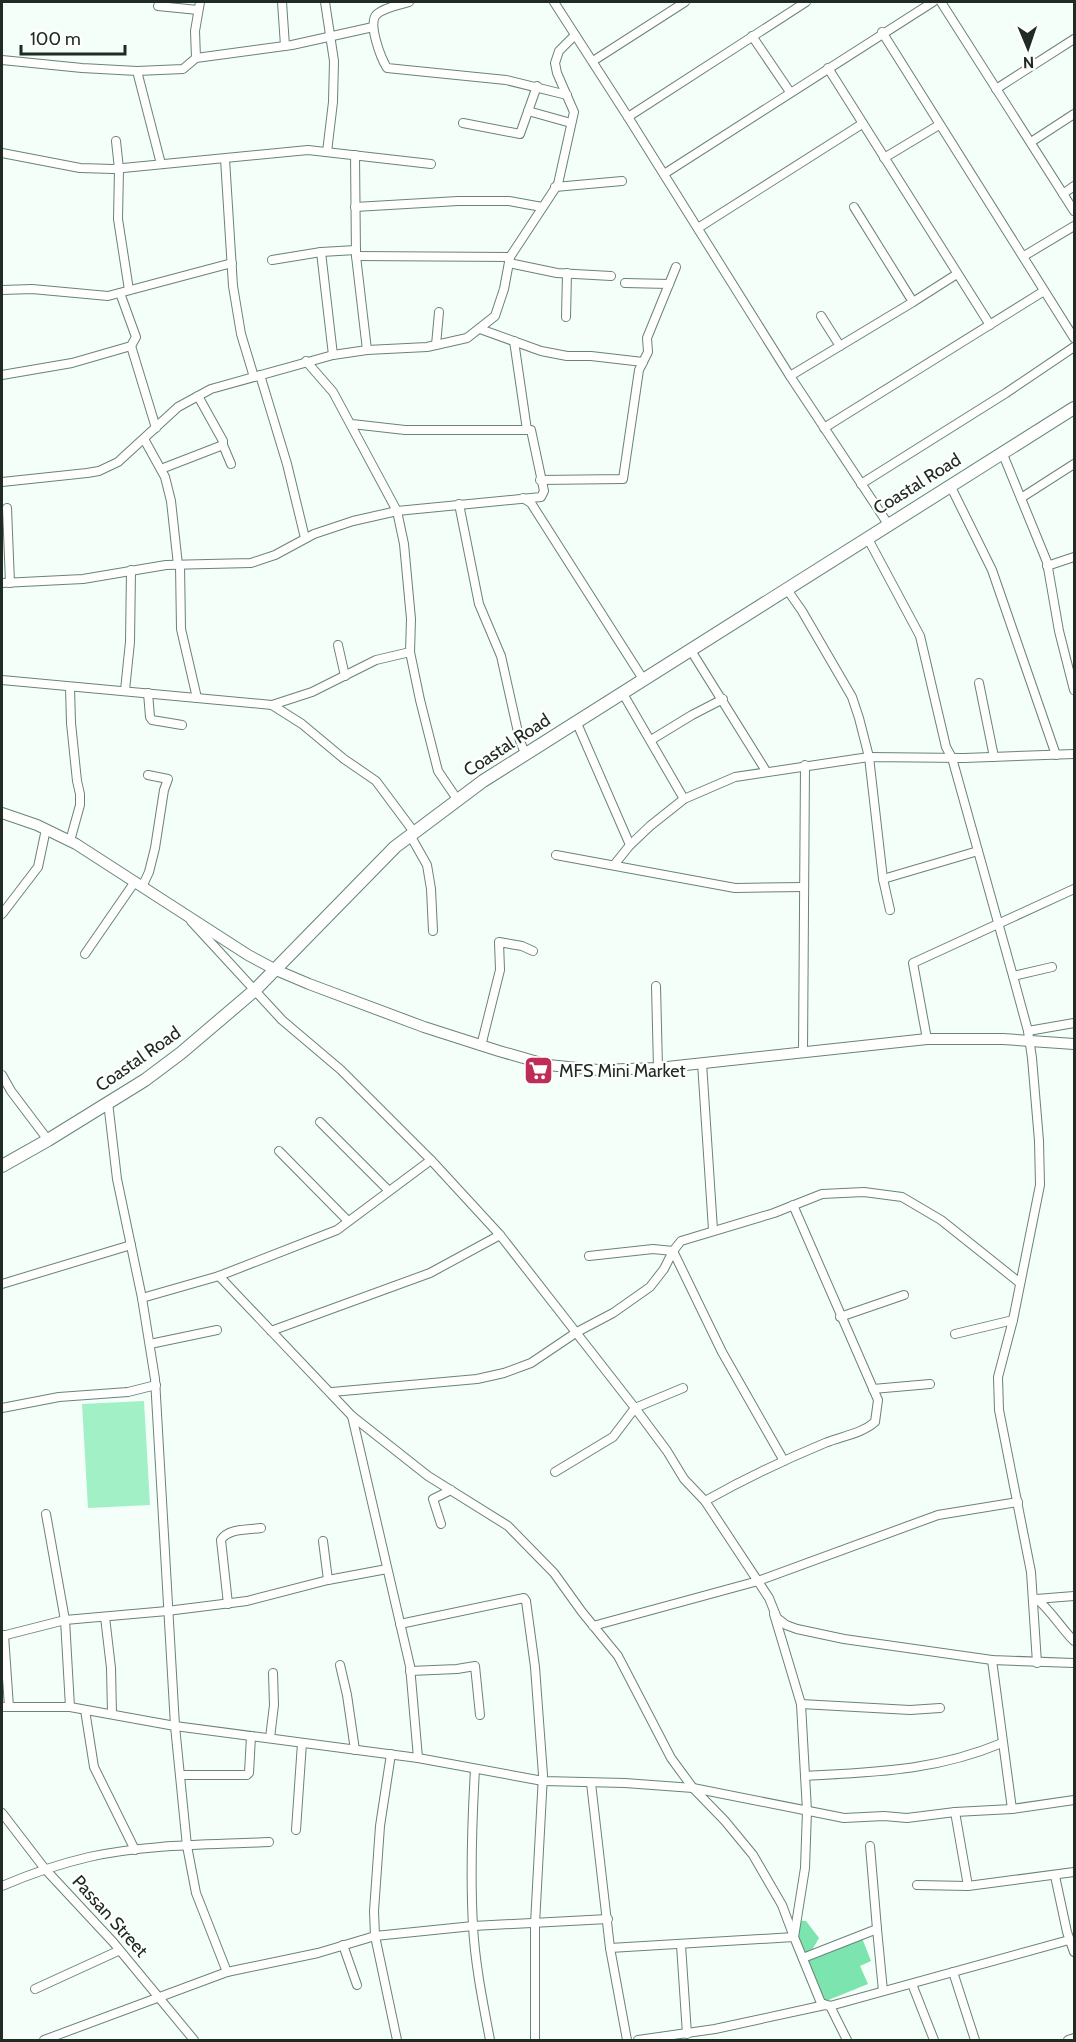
<svg xmlns="http://www.w3.org/2000/svg" width="1076" height="2042" viewBox="0 0 1076 2042" font-family="Cabin,sans-serif">
  <style>
    .green { fill: #a2f1c6 }
    .forest { fill: #7ce4ae }
    .lines { fill: none; stroke-linecap: round; stroke-linejoin: round }
    .street-casing { stroke: #6a8475; stroke-width: 10 }
    .secondary-casing { stroke: #6a8475; stroke-width: 12 }
    .primary-casing { stroke: #6a8475; stroke-width: 14 }
    .street { stroke: #fff; stroke-width: 8 }
    .secondary { stroke: #fff; stroke-width: 10 }
    .primary { stroke: #fff; stroke-width: 12 }
    .labels { text-anchor: middle; stroke-width: 4.5; stroke-linejoin: round; paint-order: stroke }
    .street-label { font-size: 18px; fill: #202b24; stroke: #fff }
    .poi-label { font-size: 18px; fill: #202b24; stroke: #fff; text-anchor: start }
  </style>
  <rect width="100%" height="100%" fill="#f3fff8"/>
  <path class="green" d="M144,1401l6,104 -62,3 -6,-104z"/>
  <path class="forest" d="M795,1920l11,1 13,17 -7,12 50,-12 9,23 -11,5 8,18 -47,19 -27,-66z"/>
  <g class="lines">
    <defs>
      <g id="street">
        <path d="M282,2l3,44"/>
        <path d="M325,2l9,59 -1,41 -6,50"/>
        <path d="M409,2c-10,3 -24,5 -32,12 -10,9 4,44 10,54l119,12 61,15"/>
        <path d="M554,2l74,115 162,259 98,148"/>
        <path d="M941,2l133,209"/>
        <path d="M158,6l40,4"/>
        <path d="M882,32l192,306"/>
        <path d="M752,36l38,56"/>
        <path d="M196,58l-1,-27 5,-29"/>
        <path d="M2,60l80,8 55,3 46,-2 13,-11 96,-13 81,-18"/>
        <path d="M593,61l92,-59"/>
        <path d="M828,68l162,257"/>
        <path d="M137,71l24,93"/>
        <path d="M996,89l78,-50"/>
        <path d="M528,111l43,12"/>
        <path d="M628,117l178,-115"/>
        <path d="M463,123l57,11 17,-48"/>
        <path d="M116,141l3,28 -1,50 11,71"/>
        <path d="M1031,142l43,-28"/>
        <path d="M2,153l78,15 33,1 195,-19 123,14"/>
        <path d="M355,155l1,101 11,94"/>
        <path d="M884,158l55,-33"/>
        <path d="M225,159l8,127 8,48 13,43"/>
        <path d="M664,174l269,-172"/>
        <path d="M555,187l67,-6"/>
        <path d="M1063,194l11,-8"/>
        <path d="M355,207l103,-6h51l33,6"/>
        <path d="M698,228l164,-104"/>
        <path d="M321,252l12,103"/>
        <path d="M356,256l154,1"/>
        <path d="M1024,256l50,-30"/>
        <path d="M272,260l49,-8 35,-2"/>
        <path d="M509,263l48,10 54,3"/>
        <path d="M625,283l44,1"/>
        <path d="M2,290l30,-1 76,7 124,-33"/>
        <path d="M913,302l44,-28"/>
        <path d="M821,316l19,30"/>
        <path d="M566,317l1,-44"/>
        <path d="M480,329l61,22 26,5h24l52,6"/>
        <path d="M514,341l13,89"/>
        <path d="M436,345l3,-33"/>
        <path d="M131,346l25,82"/>
        <path d="M306,361l27,31 64,119 144,-14 3,-6 -13,-61h-126l-53,-6"/>
        <path d="M2,375l70,-12 59,-17 5,-9 -16,-44"/>
        <path d="M260,375l27,89 18,74"/>
        <path d="M790,376l123,-74 -59,-95"/>
        <path d="M198,396l25,45v4l8,19"/>
        <path d="M824,428l220,-137"/>
        <path d="M144,439l21,38 6,24 7,64"/>
        <path d="M1002,452l45,110 12,69 15,59"/>
        <path d="M161,469l62,-24"/>
        <path d="M540,480l83,-1 16,-109 9,-18 -1,-14 29,-71"/>
        <path d="M2,482l85,-9 12,-2 19,-9 60,-55 33,-18 122,-34 34,-5 60,-3 40,-9 28,-22 9,-27 6,-32 48,-73 16,-72 -17,-39 -2,-10 4,-12 16,-16"/>
        <path d="M861,484l145,-91 68,-46"/>
        <path d="M950,485l42,85 64,185"/>
        <path d="M523,498l8,5 112,176"/>
        <path d="M1021,498l53,-34"/>
        <path d="M459,504l20,100 22,52 19,85 5,12"/>
        <path d="M7,508l3,75"/>
        <path d="M867,537l53,99 26,111 6,11 61,218 15,55 4,27 7,83 1,44 -27,135 -15,57 1,33 32,162 6,91"/>
        <path d="M180,565l1,64 16,69"/>
        <path d="M1047,566l27,-9"/>
        <path d="M2,583l81,-4 83,-14 85,-2 24,-8 39,-21 39,-13 44,-10 7,33 7,75 -1,33 10,48 18,71 19,28"/>
        <path d="M786,588l16,23 50,86 7,21 10,39 14,122 7,31"/>
        <path d="M338,645l7,31"/>
        <path d="M690,649l76,122"/>
        <path d="M2,680l270,25 30,19 42,35 32,22 38,51"/>
        <path d="M979,683l15,74"/>
        <path d="M70,687l1,36 6,58 3,13v11l-10,36"/>
        <path d="M125,690l5,-48 1,-72"/>
        <path d="M622,692l62,107"/>
        <path d="M148,693l2,24 2,3 30,5"/>
        <path d="M272,705l40,-13 64,-32 34,-8"/>
        <path d="M576,721l54,124"/>
        <path d="M651,740l41,-25 31,-16"/>
        <path d="M410,835l17,30 4,24 2,42"/>
        <path d="M556,855l179,33 69,-1"/>
        <path d="M614,865l16,-20 20,-19 34,-27 51,-22 134,-20 95,1 110,-4"/>
        <path d="M883,879l95,-28"/>
        <path d="M142,887l7,-15 6,-24 9,-58 4,-11 -20,-4"/>
        <path d="M2,914l36,-47 8,-38"/>
        <path d="M191,921l91,99 59,50 90,90 69,75 135,173 32,43 17,28 21,22 64,97 8,20 9,7 11,4 47,10 148,21 82,3"/>
        <path d="M85,954l49,-71"/>
        <path d="M1013,976l39,-9"/>
        <path d="M656,986l2,82"/>
        <path d="M1028,1031l46,-8"/>
        <path d="M927,1039l-14,-76 161,-74"/>
        <path d="M481,1046l19,-76 -1,-28 23,4 11,5"/>
        <path d="M803,1052l2,-287"/>
        <path d="M702,1063l11,167"/>
        <path d="M2,1075l9,16 37,49"/>
        <path d="M108,1102l9,77 25,119 13,81 20,347 12,120 9,47 31,79"/>
        <path d="M320,1122l69,69"/>
        <path d="M279,1151l69,70"/>
        <path d="M589,1256l64,-7 20,2 49,101 62,109"/>
        <path d="M219,1276l133,140 76,60 80,50 46,47 28,39 36,44 53,102 22,30 32,33 28,34 29,50 12,32 -184,11"/>
        <path d="M2,1284l129,-39"/>
        <path d="M142,1298l77,-22 118,-46 94,-70"/>
        <path d="M840,1317l64,-22"/>
        <path d="M271,1331l159,-58 70,-38"/>
        <path d="M955,1334l58,-14"/>
        <path d="M150,1344l67,-14"/>
        <path d="M873,1389l57,-5"/>
        <path d="M332,1392l145,-13 27,-6 27,-10 46,-31 36,-19 37,-26 14,-18 9,-18 8,-10 93,-28 48,-19 42,-2 38,5 39,23 79,63"/>
        <path d="M2,1408l57,-11 69,-5 28,-7"/>
        <path d="M352,1416l58,250 8,92"/>
        <path d="M555,1472l58,-35 22,-29 48,-20"/>
        <path d="M705,1501c39,-22 79,-41 120,-58 17,-7 36,-9 50,-21l3,-22 -85,-195"/>
        <path d="M46,1514l19,106 5,87"/>
        <path d="M441,1524l-8,-25 18,-9"/>
        <path d="M323,1541l5,39"/>
        <path d="M1036,1599l38,-3"/>
        <path d="M1037,1599c15,13 24,29 37,42"/>
        <path d="M228,1604l-7,-64c7,-12 27,-10 40,-12"/>
        <path d="M774,1614l27,90 6,107 -2,57 -11,69 27,66 9,3 17,34"/>
        <path d="M105,1617l6,51 1,46"/>
        <path d="M400,1624l124,-26 2,3 9,66 8,108 -8,149v116"/>
        <path d="M593,1626l165,-45 180,-66 80,-13"/>
        <path d="M4,1635l5,72"/>
        <path d="M2,1636l63,-16 102,-9 80,-10 81,-21 59,-11"/>
        <path d="M992,1660l20,149"/>
        <path d="M340,1665l7,30 8,55"/>
        <path d="M410,1671l47,-2 18,-3 5,49"/>
        <path d="M801,1704l109,6 30,-2"/>
        <path d="M2,1707h68l105,19 243,32 125,23 82,2 68,5 151,30 40,-2 23,2 48,-6 57,-3 62,-9"/>
        <path d="M85,1710l9,57 41,83"/>
        <path d="M270,1738l4,-33 -1,-32"/>
        <path d="M391,1754l-11,72 -6,85 1,25 22,104"/>
        <path d="M475,1769c-3,52 -5,105 -2,157 2,38 10,77 17,114"/>
        <path d="M180,1775h67l2,-2 2,-37"/>
        <path d="M805,1776c71,-4 130,-5 197,-33"/>
        <path d="M591,1783l19,165 17,92"/>
        <path d="M955,1812l13,74"/>
        <path d="M2,1813l43,56 68,73 81,98"/>
        <path d="M296,1830l6,-87"/>
        <path d="M1055,1876l12,56 7,20"/>
        <path d="M917,1885l51,1 106,-14"/>
        <path d="M2,1886c28,-12 57,-22 87,-29 59,-13 120,-12 180,-15"/>
        <path d="M877,1929l6,62"/>
        <path d="M343,1945l14,40"/>
        <path d="M681,1945l6,89"/>
        <path d="M803,1958l74,-29 -7,-83"/>
        <path d="M953,1972l22,68"/>
        <path d="M912,1984l22,56"/>
        <path d="M35,1989l83,-38"/>
        <path d="M44,2040l183,-68 91,-19 57,-17 98,-10 135,-7"/>
        <path d="M638,2040l77,-11 110,-24 5,1 239,-66"/>
        <path d="M1068,2040l6,-2"/>
      </g>
      <path id="secondary" d="M2,813l35,12 39,19 172,111 28,15 33,14 115,43 75,24 49,14 50,5 60,-2 269,-29h76l71,5"/>
      <path id="primary" d="M2,1166l46,-26 97,-60 36,-27 74,-63 140,-143 88,-66 591,-373"/>
    </defs>
    <use href="#street" class="street-casing"/>
    <use href="#secondary" class="secondary-casing"/>
    <use href="#primary" class="primary-casing"/>
    <use href="#street" class="street"/>
    <use href="#secondary" class="secondary"/>
    <use href="#primary" class="primary"/>
  </g>
  <defs>
    <symbol id="supermarket-square" viewBox="-11 -11 22 22"><rect x="-9" y="-9" width="18" height="18" rx="4" fill="#bd2d56" stroke="#fff"/><path d="M-6-5.5h2.5l.6 2H6L4.5 2H-2.5L-4.4-4H-6ZM-1.5 3.2a1.3 1.3 0 1 0 .1 0ZM3 3.2a1.3 1.3 0 1 0 .1 0Z" fill="#fff"/></symbol>
  </defs>
  <g fill-rule="evenodd">
    <use href="#supermarket-square" x="522" y="1054" width="33" height="33"/>
  </g>
  <g class="labels">
    <g class="street-label">
      <text transform="translate(917 484) rotate(-32)" y="6">Coastal Road</text>
      <text transform="translate(507 745) rotate(-33)" y="6">Coastal Road</text>
      <text transform="translate(138 1059) rotate(-35)" y="6">Coastal Road</text>
      <text transform="translate(110 1916) rotate(48)" y="6">Passan Street</text>
    </g>
    <g class="poi-label">
      <text x="559" y="1077">MFS Mini Market</text>
    </g>
  </g>
  <rect width="1076" height="2042" fill="none" stroke="#202b24" stroke-width="6"/>
  <g transform="translate(1028 48) rotate(178)" stroke="#ffffff" stroke-width="4.5" paint-order="stroke">
  <path d="M0-4.5L10 22L0 15L-10 22Z" fill="#202b24"/>
  <text y="-9" font-size="16" font-weight="bold" text-anchor="middle" fill="#202b24">N</text>
  </g>
  <path d="M21 45v9h104v-9" fill="none" stroke="#202b24" stroke-width="3"/>
  <text x="30" y="45" font-size="18" fill="#202b24" stroke="#ffffff" stroke-width="4.5" paint-order="stroke">100 m</text>
</svg>
